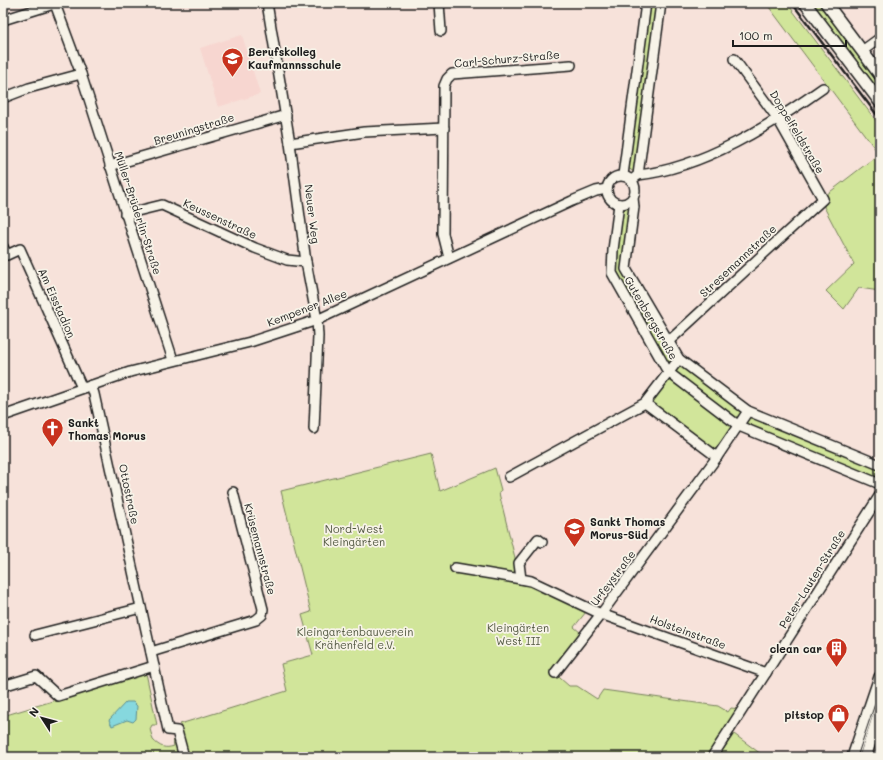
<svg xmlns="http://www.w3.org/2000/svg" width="883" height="760" viewBox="0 0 883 760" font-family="Mali,sans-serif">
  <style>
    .built { fill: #f7d6d0 }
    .green { fill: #d1e59a; stroke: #76805b }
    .water { fill: #86d8de; stroke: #5c8d90 }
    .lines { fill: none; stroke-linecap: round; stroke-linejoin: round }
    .minor-casing { stroke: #1c1c1c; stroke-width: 12 }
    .major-casing { stroke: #1c1c1c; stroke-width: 14 }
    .minor { stroke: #f7f3e8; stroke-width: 9 }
    .major { stroke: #f7f3e8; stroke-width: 11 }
    .tram { stroke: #1c1c1c; stroke-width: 1 }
    .rail { stroke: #1c1c1c; stroke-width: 2.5 }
    .labels { text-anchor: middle; stroke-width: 3.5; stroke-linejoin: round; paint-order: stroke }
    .poi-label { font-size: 11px; font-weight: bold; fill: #1c1c1c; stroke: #f7f3e8; text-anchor: start }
    .street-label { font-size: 11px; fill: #1c1c1c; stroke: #f7f3e8 }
    .park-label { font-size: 11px; fill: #525842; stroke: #f7f3e8 }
  </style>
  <rect width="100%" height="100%" fill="#f7e2da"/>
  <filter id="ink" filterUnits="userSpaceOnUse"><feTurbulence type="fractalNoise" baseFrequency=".025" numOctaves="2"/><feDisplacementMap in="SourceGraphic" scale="8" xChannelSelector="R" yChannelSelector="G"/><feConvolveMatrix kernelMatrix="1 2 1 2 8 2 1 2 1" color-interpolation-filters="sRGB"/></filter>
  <g filter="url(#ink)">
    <path class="built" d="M242,35l18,59 -42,13 -18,-59z"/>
    <g class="green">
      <path d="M651,3h8l-22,162 -3,7 -6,-4z"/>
      <path d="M766,3h21l93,123v165l-21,-3 -15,21 -18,-18 28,-27 -30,-57 2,-12 53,-41z"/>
      <path d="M810,3h9l61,81v11z"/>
      <path d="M622,207l7,1 -3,61 56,91 65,53 133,57v9l-84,-31 -52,-25 -13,6 -18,22 -65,-49 23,-31 -57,-98z"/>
      <path d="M431,454l9,37 55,-23 6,22 -2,3 16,65 3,23 14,5 54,26 -12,15 7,6 -29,38 17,15h8l20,13 6,-9 115,16 10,6 3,-4 9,1 -31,48h-521l-8,-33 107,-33 -6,-27 32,-9 -11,-40 9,-3 -30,-121z"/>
      <path d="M146,673l11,52h-5l-2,4 3,11c7,7 12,9 21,6l-1,-5 2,-1 4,17h-176v-41z"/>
      <path d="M734,734l31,23h-47z"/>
    </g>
    <path class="water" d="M126,702h7l4,4 -1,13 -3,3 -6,-2 -15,6 -3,-6z"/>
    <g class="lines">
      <defs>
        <g id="minor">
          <path d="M267,3l23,140 16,119 11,58 1,16 -4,93"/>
          <path d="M439,3l2,28"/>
          <path d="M55,4l26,70 92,286"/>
          <path d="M3,20l54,-17"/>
          <path d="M862,51l18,-13"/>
          <path d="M3,98l26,-10 52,-14"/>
          <path d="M290,143l74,-11 80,-4"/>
          <path d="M110,166l176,-51"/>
          <path d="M623,175l23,-172"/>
          <path d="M638,175c65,-7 133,-50 185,-87"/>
          <circle cx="621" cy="190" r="14"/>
          <path d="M632,180l6,-5 23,-172"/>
          <path d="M633,198l1,9 -8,62 53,90 69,52 132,54"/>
          <path d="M619,204l-6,46 -1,23 56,99 71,54 141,58"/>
          <path d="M125,214l37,-9 93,43 32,12 19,2"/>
          <path d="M3,247l4,8 13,-6 62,139"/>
          <path d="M449,258l-6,-24 1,-148 3,-7 5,-5 119,-9"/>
          <path d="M669,341l154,-142 -45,-80 -44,-60"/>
          <path d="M91,385l3,9 74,336 9,1 7,26"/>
          <path d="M645,403l72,54 31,-46"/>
          <path d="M3,416l127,-44 120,-30 67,-22 255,-119 24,-10 11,-2"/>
          <path d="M509,477l136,-74 34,-44"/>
          <path d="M542,542l-4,-3 -19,24 2,16 10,2 70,33 165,59"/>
          <path d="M455,568l66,11"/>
          <path d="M35,635l106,-27"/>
          <path d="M151,652l105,-32 6,-5 1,-6 -30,-117"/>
          <path d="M555,673l46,-59 116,-157"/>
          <path d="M3,686l33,-10 22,20 96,-30"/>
          <path d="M712,757l168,-262"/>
        </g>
        <g id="major">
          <path d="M805,3l75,99"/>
          <path d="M826,3l54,72"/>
          <path d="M853,757l27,-80"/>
          <path d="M865,757l15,-45"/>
        </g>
      </defs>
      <use href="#minor" class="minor-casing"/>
      <use href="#major" class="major-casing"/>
      <use href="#minor" class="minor"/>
      <use href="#major" class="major"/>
      <path class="tram" d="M857,757l23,-68"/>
      <path class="rail" d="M792,3l88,116"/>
    </g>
  </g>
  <defs>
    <symbol id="school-pin" viewBox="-11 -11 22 30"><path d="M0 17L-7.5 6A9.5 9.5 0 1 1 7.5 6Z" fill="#c8321e" stroke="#f7f3e8"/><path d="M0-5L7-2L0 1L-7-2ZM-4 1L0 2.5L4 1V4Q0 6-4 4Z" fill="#fff"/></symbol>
    <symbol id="church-pin" viewBox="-11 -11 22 30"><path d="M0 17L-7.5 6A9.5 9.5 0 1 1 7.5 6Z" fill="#c8321e" stroke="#f7f3e8"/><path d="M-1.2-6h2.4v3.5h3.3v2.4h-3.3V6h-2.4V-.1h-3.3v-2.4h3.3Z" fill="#fff"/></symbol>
    <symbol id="building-pin" viewBox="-11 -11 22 30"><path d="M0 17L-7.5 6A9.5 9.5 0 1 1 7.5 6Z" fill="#c8321e" stroke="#f7f3e8"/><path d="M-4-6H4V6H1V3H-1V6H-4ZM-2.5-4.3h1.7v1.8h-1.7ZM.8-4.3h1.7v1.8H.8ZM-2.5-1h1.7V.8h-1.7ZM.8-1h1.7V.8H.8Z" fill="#fff"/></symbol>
    <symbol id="shop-pin" viewBox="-11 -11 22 30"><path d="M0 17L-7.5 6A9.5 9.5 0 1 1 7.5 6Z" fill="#c8321e" stroke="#f7f3e8"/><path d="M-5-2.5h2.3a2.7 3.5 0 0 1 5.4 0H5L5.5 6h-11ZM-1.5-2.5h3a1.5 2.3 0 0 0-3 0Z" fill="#fff"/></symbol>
  </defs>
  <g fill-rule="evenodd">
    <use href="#school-pin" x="220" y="46" width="25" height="34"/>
    <use href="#church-pin" x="40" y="416" width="25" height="34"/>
    <use href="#school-pin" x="562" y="516" width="25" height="34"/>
    <use href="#building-pin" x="824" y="636" width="25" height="34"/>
    <use href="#shop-pin" x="826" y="702" width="25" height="34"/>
  </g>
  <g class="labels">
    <g class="poi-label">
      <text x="248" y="56">Berufskolleg<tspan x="248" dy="13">Kaufmannsschule</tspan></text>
      <text x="68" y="427">Sankt<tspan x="68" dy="13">Thomas Morus</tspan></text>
      <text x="590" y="526">Sankt Thomas<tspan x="590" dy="13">Morus-Süd</tspan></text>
      <text x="822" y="653" text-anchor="end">clean car</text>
      <text x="824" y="719" text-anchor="end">pitstop</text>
    </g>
    <g class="street-label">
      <text transform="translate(507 59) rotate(-5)" y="4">Carl-Schurz-Straße</text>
      <text transform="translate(194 129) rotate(-17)" y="4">Breuningstraße</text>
      <text transform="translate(797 132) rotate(59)" y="4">Doppelfeldstraße</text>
      <text transform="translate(138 213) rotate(72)" y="4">Müller-Brüderlin-Straße</text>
      <text transform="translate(312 214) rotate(83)" y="4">Neuer Weg</text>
      <text transform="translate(220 219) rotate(25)" y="4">Keussenstraße</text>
      <text transform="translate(738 261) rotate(-43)" y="4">Stresemannstraße</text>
      <text transform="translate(57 303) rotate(66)" y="4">Am Eisstadion</text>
      <text transform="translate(307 308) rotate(-21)" y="4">Kempener Allee</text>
      <text transform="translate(651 318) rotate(60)" y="4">Gutenbergstraße</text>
      <text transform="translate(129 494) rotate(78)" y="4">Ottostraße</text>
      <text transform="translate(260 549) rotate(75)" y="4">Krüsemannstraße</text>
      <text transform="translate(613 578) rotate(-53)" y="4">Urfeystraße</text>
      <text transform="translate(812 579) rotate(-58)" y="4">Peter-Lauten-Straße</text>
      <text transform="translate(688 632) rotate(20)" y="4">Holsteinstraße</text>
    </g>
    <g class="park-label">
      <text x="354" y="533">Nord-West<tspan x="354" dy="13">Kleingärten</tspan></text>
      <text x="518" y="632">Kleingärten<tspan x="518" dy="13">West III</tspan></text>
      <text x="355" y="636">Kleingartenbauverein<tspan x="355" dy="13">Krähenfeld e.V.</tspan></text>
    </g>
  </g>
  <rect width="883" height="760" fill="none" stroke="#f7f3e8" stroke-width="16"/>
  <rect x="8" y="8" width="867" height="744" fill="none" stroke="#1c1c1c" stroke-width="1.5" filter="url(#ink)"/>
  <g transform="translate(42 718) rotate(306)" stroke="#f7f3e8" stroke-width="3" paint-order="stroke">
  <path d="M0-3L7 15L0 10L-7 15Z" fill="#1c1c1c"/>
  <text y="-6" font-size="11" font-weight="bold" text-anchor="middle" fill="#1c1c1c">N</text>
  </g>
  <path d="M733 40v6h113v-6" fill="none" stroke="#1c1c1c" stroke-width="2"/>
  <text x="739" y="40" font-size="12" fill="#1c1c1c" stroke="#f7f3e8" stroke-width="3" paint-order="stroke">100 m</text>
</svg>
